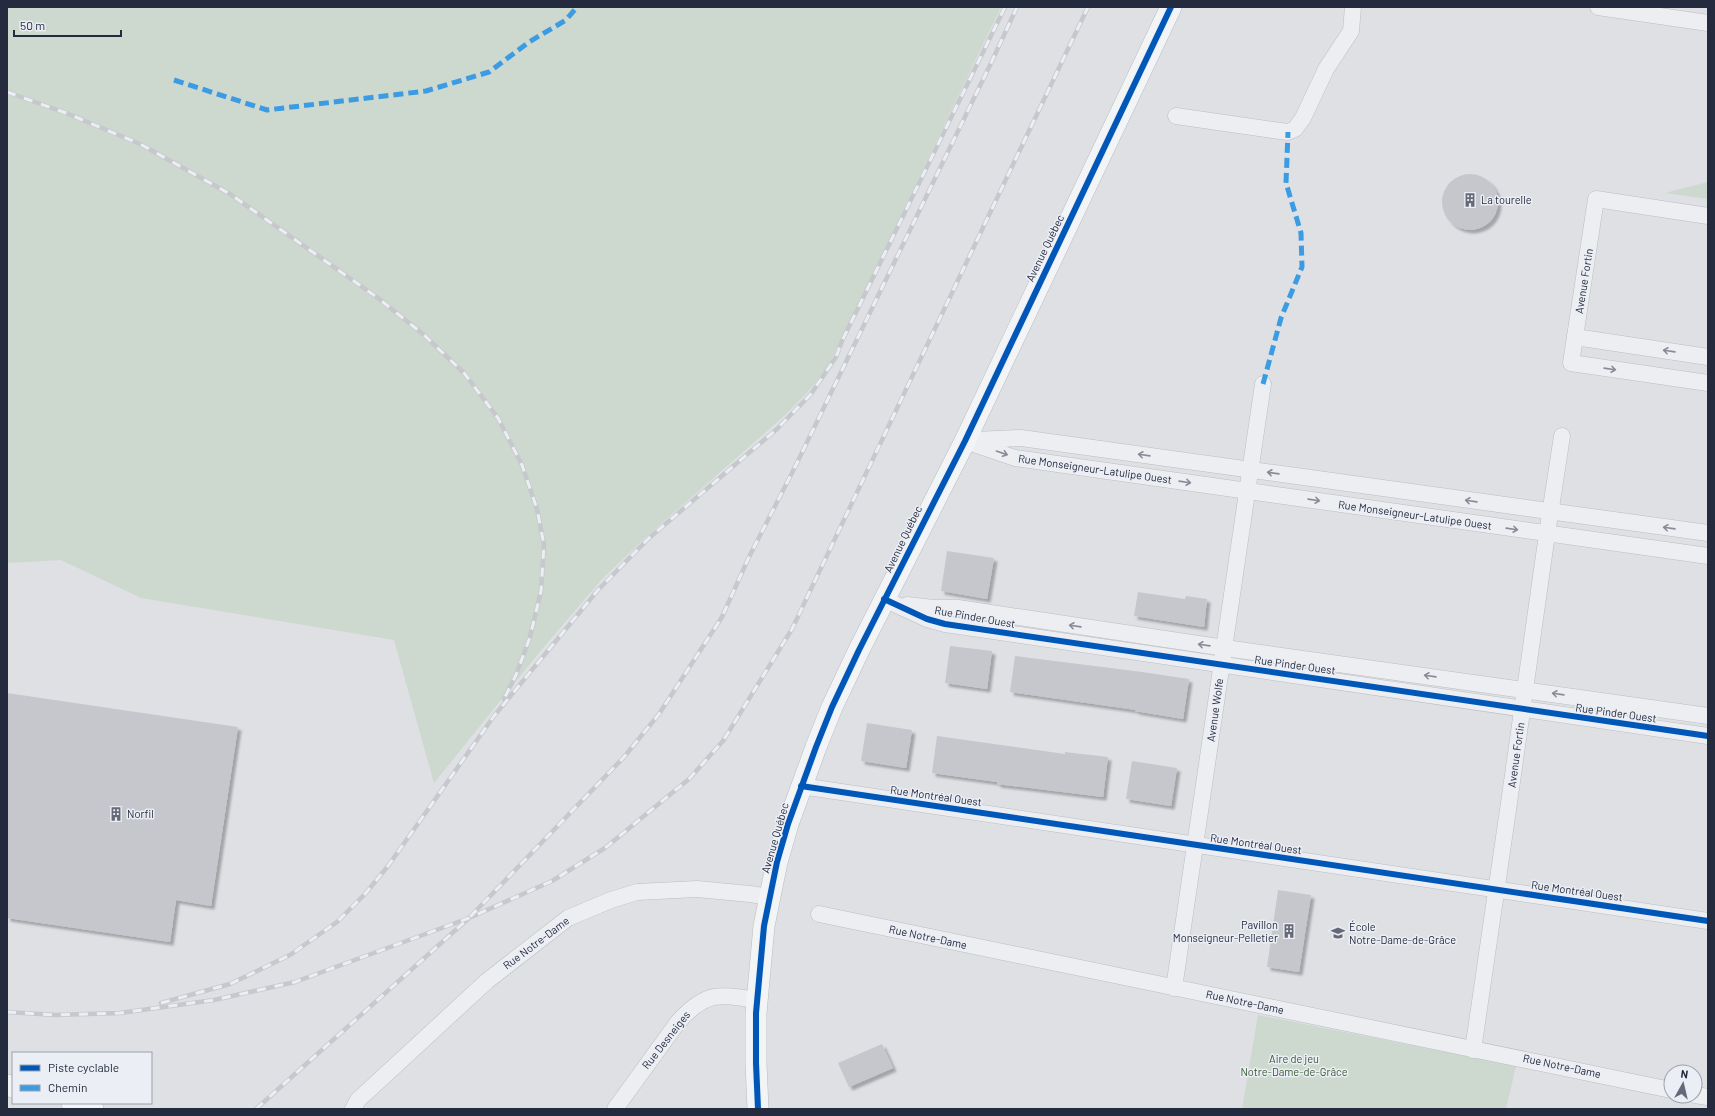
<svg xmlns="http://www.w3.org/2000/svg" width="1715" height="1116" viewBox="0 0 1715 1116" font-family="Barlow,sans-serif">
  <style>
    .green { fill: #cdd8ce }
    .building { fill: #c5c7cc; filter: url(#shadow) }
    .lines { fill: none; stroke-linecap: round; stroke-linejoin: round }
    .minor-casing { stroke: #bbbdc2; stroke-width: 17 }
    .major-casing { stroke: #babdc2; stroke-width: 22 }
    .minor { stroke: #edeef1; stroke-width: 16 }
    .major { stroke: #f2f4f5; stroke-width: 21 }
    .rail-casing { stroke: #c6c8cc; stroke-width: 4.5 }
    .rail { stroke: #ebeef5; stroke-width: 3; stroke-dasharray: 9; stroke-linecap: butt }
    .quiet { stroke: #3c9ce3; stroke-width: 5; stroke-dasharray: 10 5; stroke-linecap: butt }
    .cycleway-casing { stroke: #ebeef5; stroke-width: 8 }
    .cycleway { stroke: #0057b8; stroke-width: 6 }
    .oneway { stroke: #898c98 }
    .labels { text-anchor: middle; stroke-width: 3; stroke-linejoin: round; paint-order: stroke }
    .poi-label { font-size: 11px; fill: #252b3e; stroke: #ebeef5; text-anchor: start }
    .street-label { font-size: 11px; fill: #252b3e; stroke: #ebeef5 }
    .park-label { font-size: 11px; fill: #355a31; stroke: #ebeef5 }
  </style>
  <defs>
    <filter id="shadow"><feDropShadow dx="3.5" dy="3.5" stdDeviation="1" flood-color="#0004"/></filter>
  </defs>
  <rect width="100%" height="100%" fill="#dee0e4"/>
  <g class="green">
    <path d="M7,7h994l-172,358 -22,28 -24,24 -137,120 -44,42 -59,69 -109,135 -40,-143 -253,-42 -80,-38 -54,3z"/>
    <path d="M1708,182v17l-43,-6z"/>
    <path d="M1258,1015l258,51 -10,43h-264z"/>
  </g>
  <g class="building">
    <circle cx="1470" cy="202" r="28"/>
    <path d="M947,551l47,7 -7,41 -46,-8z"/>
    <path d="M1138,592l47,7 1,-3 21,3 -3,28 -70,-11z"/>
    <path d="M950,646l42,5 -5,38 -42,-6z"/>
    <path d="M1015,656l127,16 47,7 -6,40 -48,-8 1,-1 -126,-18z"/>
    <path d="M7,693l231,34 -27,179 -35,-6 -6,42 -163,-24z"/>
    <path d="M867,723l45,7 -6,38 -45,-7z"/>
    <path d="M937,736l128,18v-2l43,5 -5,40 -106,-13v-2l-65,-9z"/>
    <path d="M1132,761l45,7 -6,38 -45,-7z"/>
    <path d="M1278,890l33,5 -12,77 -32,-5z"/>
    <path d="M882,1044l11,24 -44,19 -11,-24z"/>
  </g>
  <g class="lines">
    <defs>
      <g id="minor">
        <path d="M1598,7l110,16"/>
        <path d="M1176,116l104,15 8,1 7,-3 8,-11 23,-49 25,-38 2,-24"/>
        <path d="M1708,216l-112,-17 -25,164 137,20"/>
        <path d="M1575,337l133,20"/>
        <path d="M974,440l47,-2 687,95"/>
        <path d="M965,441l50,17 693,98"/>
        <path d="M884,599l43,20 18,5 763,112"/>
        <path d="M907,605l26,3h25l267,40 483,68"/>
        <path d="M801,786l907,135"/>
        <path d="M819,914l852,176"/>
        <path d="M1174,988l89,-604"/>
        <path d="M1473,1050l36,-247 38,-269 15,-98"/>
        <path d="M1695,1095l13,2"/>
        <path d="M353,1109l5,-9 129,-119 81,-63 43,-18 26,-8 60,-3 53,5 20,3"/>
        <path d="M615,1109l63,-87c28,-31 41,-28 79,-22"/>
      </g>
      <g id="major">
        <path d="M7,1085l6,2"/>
        <path d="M72,1103l21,6"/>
        <path d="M758,1109l-2,-46v-50l8,-87 13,-64 11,-38 28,-77 16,-40 27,-57 106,-209 206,-434"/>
      </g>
    </defs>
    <use href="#minor" class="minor-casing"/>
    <use href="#major" class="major-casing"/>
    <use href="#minor" class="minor"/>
    <use href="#major" class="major"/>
    <defs>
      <g id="rail">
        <path d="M7,92l59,21 74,31 90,50 148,104 46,37 40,38 34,45 24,47 15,44 7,36 -3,46 -11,46 -14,38 -12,24"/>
        <path d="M161,1003l69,-19 60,-29 47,-33 28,-28 23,-28 106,-150 104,-126 51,-52 128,-109 34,-35 25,-37 6,-16 163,-334"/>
        <path d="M7,1012l49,3 64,-2 94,-13 81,-18 174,-64 83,-37 53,-33 84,-69 34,-38 69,-112 296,-622"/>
        <path d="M256,1109l213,-191 155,-161 35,-43 63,-97 27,-60 46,-90 197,-406 25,-54"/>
      </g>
    </defs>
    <use href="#rail" class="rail-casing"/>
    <use href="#rail" class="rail"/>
    <g class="quiet">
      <path d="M174,80l93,30 159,-19 63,-19 40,-30 37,-22 11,-13"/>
      <path d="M1263,384l18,-66 21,-51 -1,-34 -15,-50 2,-51"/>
    </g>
    <defs>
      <g id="cycleway">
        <path d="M884,599l43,20 18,5 763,112"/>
        <path d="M801,786l907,135"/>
        <path d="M758,1109l-2,-46v-50l8,-87 13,-64 11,-38 28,-77 16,-40 27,-57 106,-209 206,-434"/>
      </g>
    </defs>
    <use href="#cycleway" class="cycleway-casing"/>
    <use href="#cycleway" class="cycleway"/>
  </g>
  <defs><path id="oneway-shaft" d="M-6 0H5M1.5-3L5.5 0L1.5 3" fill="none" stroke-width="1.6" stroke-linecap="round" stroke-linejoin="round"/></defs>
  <g class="oneway">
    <use href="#oneway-shaft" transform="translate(1669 351) rotate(-172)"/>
    <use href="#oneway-shaft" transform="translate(1610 369) rotate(8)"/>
    <use href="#oneway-shaft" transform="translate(1002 453) rotate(19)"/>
    <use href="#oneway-shaft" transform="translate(1144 455) rotate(-172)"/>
    <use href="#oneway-shaft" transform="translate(1273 473) rotate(-172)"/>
    <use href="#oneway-shaft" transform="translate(1185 482) rotate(8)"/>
    <use href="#oneway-shaft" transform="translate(1314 500) rotate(8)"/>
    <use href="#oneway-shaft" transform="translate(1471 501) rotate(-172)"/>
    <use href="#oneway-shaft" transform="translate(1669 528) rotate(-172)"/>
    <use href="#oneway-shaft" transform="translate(1512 529) rotate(8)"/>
    <use href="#oneway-shaft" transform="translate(1075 626) rotate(-172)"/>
    <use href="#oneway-shaft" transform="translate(1204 645) rotate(-172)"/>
    <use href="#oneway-shaft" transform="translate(1430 676) rotate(-172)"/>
    <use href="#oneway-shaft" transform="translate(1558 694) rotate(-172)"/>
  </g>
  <defs>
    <symbol id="building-bare" viewBox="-9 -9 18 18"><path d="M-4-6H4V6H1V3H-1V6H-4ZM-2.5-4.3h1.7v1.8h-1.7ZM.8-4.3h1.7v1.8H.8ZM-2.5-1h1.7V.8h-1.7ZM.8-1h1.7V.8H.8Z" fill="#666a78" stroke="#ebeef5" stroke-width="2.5" paint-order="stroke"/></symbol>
    <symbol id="school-bare" viewBox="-9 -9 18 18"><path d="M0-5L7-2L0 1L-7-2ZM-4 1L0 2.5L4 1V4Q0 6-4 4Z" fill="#666a78" stroke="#ebeef5" stroke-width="2.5" paint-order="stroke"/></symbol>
  </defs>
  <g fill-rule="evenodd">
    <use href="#building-bare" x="1460" y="190" width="20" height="20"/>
    <use href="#building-bare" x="106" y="804" width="20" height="20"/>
    <use href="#building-bare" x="1279" y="921" width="20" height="20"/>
    <use href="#school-bare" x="1328" y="923" width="20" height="20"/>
  </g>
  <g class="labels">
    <g class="poi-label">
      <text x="1481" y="204">La tourelle</text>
      <text x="127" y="818">Norfil</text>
      <text x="1278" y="929" text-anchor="end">Pavillon<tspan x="1278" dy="13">Monseigneur-Pelletier</tspan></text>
      <text x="1349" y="931">École<tspan x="1349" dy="13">Notre-Dame-de-Grâce</tspan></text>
    </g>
    <g class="street-label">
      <text transform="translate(1045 248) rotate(-64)" y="4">Avenue Québec</text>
      <text transform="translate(1584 281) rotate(-81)" y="4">Avenue Fortin</text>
      <text transform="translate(1095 469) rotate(8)" y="4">Rue Monseigneur-Latulipe Ouest</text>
      <text transform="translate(1415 515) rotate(8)" y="4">Rue Monseigneur-Latulipe Ouest</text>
      <text transform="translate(903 539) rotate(-64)" y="4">Avenue Québec</text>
      <text transform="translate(975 617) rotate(10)" y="4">Rue Pinder Ouest</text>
      <text transform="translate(1295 665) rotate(8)" y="4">Rue Pinder Ouest</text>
      <text transform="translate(1215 710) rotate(-82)" y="4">Avenue Wolfe</text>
      <text transform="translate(1616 713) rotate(8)" y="4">Rue Pinder Ouest</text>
      <text transform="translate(1516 755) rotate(-82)" y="4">Avenue Fortin</text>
      <text transform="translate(936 796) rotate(8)" y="4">Rue Montréal Ouest</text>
      <text transform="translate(775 838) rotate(-74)" y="4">Avenue Québec</text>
      <text transform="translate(1256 844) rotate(8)" y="4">Rue Montréal Ouest</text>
      <text transform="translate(1577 891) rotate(8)" y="4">Rue Montréal Ouest</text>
      <text transform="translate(928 937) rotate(12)" y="4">Rue Notre-Dame</text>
      <text transform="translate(536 943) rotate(-37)" y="4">Rue Notre-Dame</text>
      <text transform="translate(1245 1002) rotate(12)" y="4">Rue Notre-Dame</text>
      <text transform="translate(666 1040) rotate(-52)" y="4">Rue Desneiges</text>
      <text transform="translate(1562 1066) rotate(12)" y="4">Rue Notre-Dame</text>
    </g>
    <g class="park-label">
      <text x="1294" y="1063">Aire de jeu<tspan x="1294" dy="13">Notre-Dame-de-Grâce</tspan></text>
    </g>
  </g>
  <rect width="1715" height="1116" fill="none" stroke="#252b3e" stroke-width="16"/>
  <rect x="12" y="1052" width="140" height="52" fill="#ebeef5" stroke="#9ca0ac"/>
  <rect x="20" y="1065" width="20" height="6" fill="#0057b8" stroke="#9ca0ac"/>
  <text x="48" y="1072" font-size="12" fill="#252b3e">Piste cyclable</text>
  <rect x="20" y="1085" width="20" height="6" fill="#3c9ce3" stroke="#9ca0ac"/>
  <text x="48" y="1092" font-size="12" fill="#252b3e">Chemin</text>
  <g transform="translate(1683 1084) rotate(8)"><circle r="19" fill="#ebeef5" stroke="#9ca0ac"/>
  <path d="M0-3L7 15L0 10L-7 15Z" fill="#666a78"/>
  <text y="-6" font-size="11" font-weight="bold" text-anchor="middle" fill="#252b3e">N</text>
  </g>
  <path d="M14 30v6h107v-6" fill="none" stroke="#252b3e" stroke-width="2"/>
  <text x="20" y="30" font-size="12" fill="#252b3e" stroke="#ebeef5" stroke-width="3" paint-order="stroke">50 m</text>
</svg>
